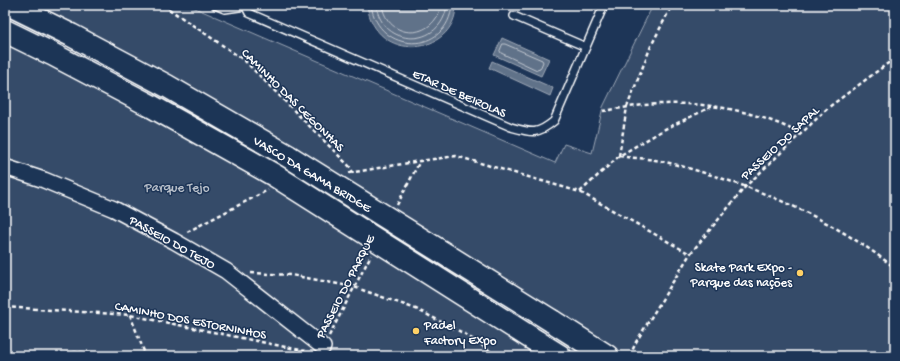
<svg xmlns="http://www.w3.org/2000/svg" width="900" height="361" viewBox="0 0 900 361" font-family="'Gochi Hand',sans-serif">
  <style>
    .green { fill: #364b69; stroke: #9aa5b4 }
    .water { fill: #617289; stroke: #a0aab8 }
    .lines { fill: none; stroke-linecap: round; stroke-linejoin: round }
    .shore { stroke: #c0c7d0; stroke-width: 1 }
    .lane-casing { stroke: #fff; stroke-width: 10 }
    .street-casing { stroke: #fff; stroke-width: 18 }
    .highway-casing { stroke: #fff; stroke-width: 25 }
    .path { stroke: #fff; stroke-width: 2.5; stroke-dasharray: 4 3; stroke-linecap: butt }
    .lane { stroke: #1d3557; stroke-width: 7 }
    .street { stroke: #1d3557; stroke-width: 15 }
    .highway { stroke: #1d3557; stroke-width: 22 }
    .highway-bridge-casing { stroke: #fff; stroke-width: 25; stroke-linecap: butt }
    .highway-bridge { stroke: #1d3557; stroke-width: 22 }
    .poi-dot { fill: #ffd166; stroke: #1d3557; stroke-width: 1.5 }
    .labels { text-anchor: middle; stroke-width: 3; stroke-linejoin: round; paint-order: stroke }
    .street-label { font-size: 13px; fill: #fff; stroke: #1d3557 }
    .park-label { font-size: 13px; fill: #b9c0ca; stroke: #1d3557 }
    .poi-label { font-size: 13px; fill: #fff; stroke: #1d3557; text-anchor: end }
  </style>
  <rect width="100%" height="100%" fill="#1d3557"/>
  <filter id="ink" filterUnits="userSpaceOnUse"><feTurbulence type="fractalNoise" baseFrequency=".025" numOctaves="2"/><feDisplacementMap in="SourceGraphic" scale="8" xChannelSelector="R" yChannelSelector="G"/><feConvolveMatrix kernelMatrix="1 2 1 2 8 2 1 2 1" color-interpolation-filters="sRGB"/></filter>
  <g filter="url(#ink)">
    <path class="green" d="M5,5h183l367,158 9,-19 28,9 11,-46 50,-102h242v351h-890z"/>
    <g class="water">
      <path d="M367,5h89c0,51 -81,60 -89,0z"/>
      <path d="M502,38l47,21 -8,17 -47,-21z"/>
      <path d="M492,61l61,27 -3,8 -61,-28z"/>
      <path d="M895,175v56l-2,-2 -1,-36z"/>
    </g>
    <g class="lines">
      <g class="shore">
        <path d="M371,5c7,50 77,51 81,0"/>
        <path d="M376,5c6,44 66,44 71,0"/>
        <path d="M382,5c5,36 53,36 59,0"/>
        <path d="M503,44h2l37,16 1,2 -3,7 -3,1 -36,-17 -1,-2z"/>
      </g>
      <defs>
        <g id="lane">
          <path d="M215,5l10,4 21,-3"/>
          <path d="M245,5l4,8 262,114c21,6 26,8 43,-6l50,-116"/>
          <path d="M514,16l72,31"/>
        </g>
        <path id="street" d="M5,167l39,13 70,29 60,32 52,30 97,76"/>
        <g id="highway">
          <path d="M10,5l61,30 96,51 121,70"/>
          <path d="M552,321l55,35"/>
          <path d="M536,341l24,15"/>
        </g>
      </defs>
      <use href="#lane" class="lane-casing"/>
      <use href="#street" class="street-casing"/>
      <use href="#highway" class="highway-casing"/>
      <g class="path">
        <path d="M163,5l81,55 107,108 2,5"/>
        <path d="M603,111c20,-3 40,-7 61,-7 47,-2 95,8 137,30"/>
        <path d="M619,156c12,2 24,2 36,4 18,3 36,9 53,14 68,21 131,50 187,94"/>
        <path d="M619,156l8,-49 24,-61 21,-41"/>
        <path d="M349,173l71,-12 36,-5 124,36 110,62"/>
        <path d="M580,192l39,-36 46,-27 48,-23"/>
        <path d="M397,205l23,-44"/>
        <path d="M187,232l81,-42"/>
        <path d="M251,273l40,2 63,12 62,22 49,25 32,22"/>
        <path d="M5,307l125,8 175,36"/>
        <path d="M130,315l15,39"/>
        <path d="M329,336l42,-81"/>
        <path d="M45,356l33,-4 32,4"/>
        <path d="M144,356l1,-2 4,2"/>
        <path d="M630,356l6,-14 54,-88 56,-68 83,-79 66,-49"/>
      </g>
      <use href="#lane" class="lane"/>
      <use href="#street" class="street"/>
      <use href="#highway" class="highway"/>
      <defs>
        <g id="highway-bridge">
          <path d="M5,31l47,23 99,52 123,69 262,166"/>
          <path d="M288,156l264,165"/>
        </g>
      </defs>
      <use href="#highway-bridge" class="highway-bridge-casing"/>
      <use href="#highway-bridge" class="highway-bridge"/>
    </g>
  </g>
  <g class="poi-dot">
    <circle cx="800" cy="273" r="4"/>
    <circle cx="416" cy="331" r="4"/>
  </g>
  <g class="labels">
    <g class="street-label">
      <text transform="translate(460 92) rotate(24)" y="5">ETAR DE BEIROLAS</text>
      <text transform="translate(294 99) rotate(45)" y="5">CAMINHO DAS CEGONHAS</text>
      <text transform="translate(779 142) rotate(-43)" y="5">PASSEIO DO SAPAL</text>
      <text transform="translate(313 173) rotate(31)" y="5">VASCO DA GAMA BRIDGE</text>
      <text transform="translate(173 241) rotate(29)" y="5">PASSEIO DO TEJO</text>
      <text transform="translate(344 286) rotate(-63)" y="5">PASSEIO DO PARQUE</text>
      <text transform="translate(191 319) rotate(11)" y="5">CAMINHO DOS ESTORNINHOS</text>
    </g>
    <g class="park-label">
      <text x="177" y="191">Parque Tejo</text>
    </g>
    <g class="poi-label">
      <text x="792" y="271">Skate Park Expo -<tspan x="792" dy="15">Parque das nações</tspan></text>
      <text x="424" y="329" text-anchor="start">Padel<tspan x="424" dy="15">Factory Expo</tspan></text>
    </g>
  </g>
  <rect width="900" height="361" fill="none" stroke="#1d3557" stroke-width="20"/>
  <rect x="10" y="10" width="880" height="341" fill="none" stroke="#fff" stroke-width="1.5" filter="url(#ink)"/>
</svg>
